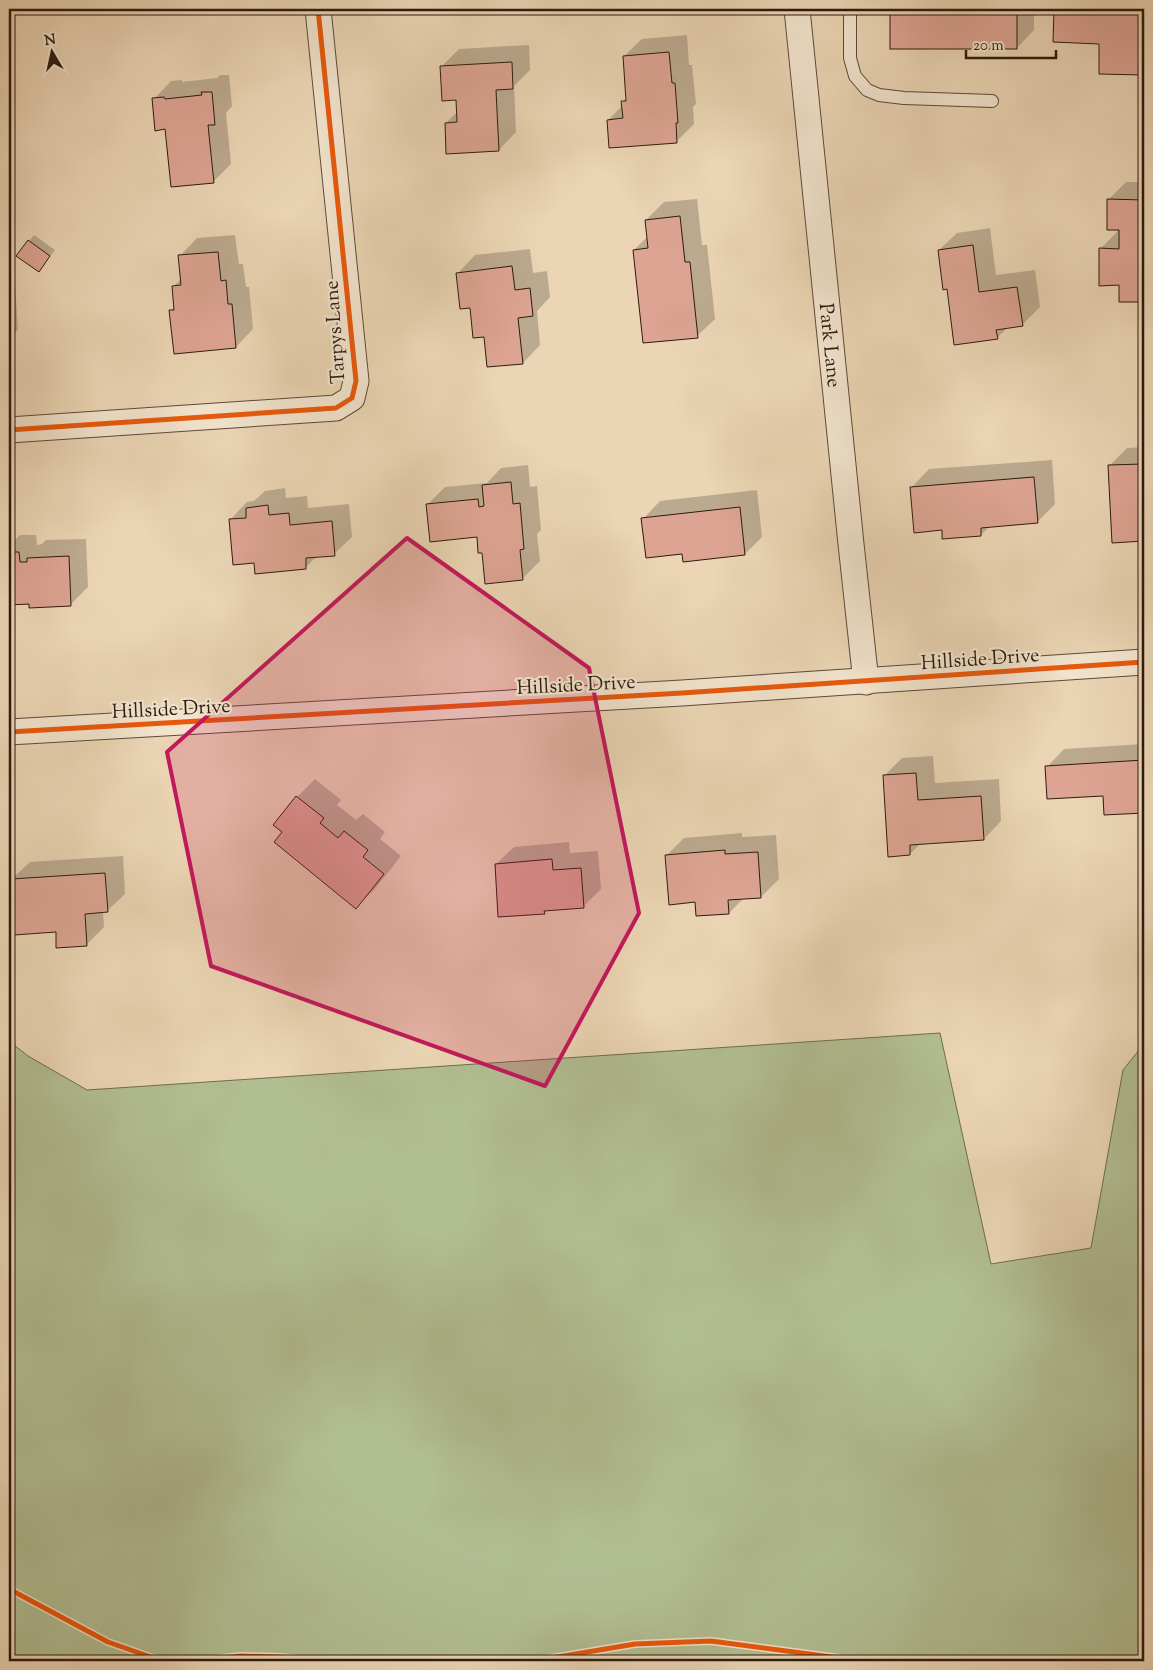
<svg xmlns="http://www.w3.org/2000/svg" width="1153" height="1670" viewBox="0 0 1153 1670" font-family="'Sorts Mill Goudy',serif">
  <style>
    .green { fill: #b1be92; stroke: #6e6c50 }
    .shadow { fill: #0003 }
    .building { fill: #dda493; stroke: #2c1b0f }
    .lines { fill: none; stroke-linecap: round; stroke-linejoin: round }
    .service-casing { stroke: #5c4a38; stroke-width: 14 }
    .minor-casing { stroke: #5c4a38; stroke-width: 27 }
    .service { stroke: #f2e4ce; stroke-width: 12 }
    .minor { stroke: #f2e4ce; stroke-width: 25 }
    .cycleway-casing { stroke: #f2e4ce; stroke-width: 8 }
    .cycleway { stroke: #e8590c; stroke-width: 5 }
    .marked { fill: #c2185b; fill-opacity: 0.2; stroke: #c2185b; stroke-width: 4; stroke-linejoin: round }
    .labels { text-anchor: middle; stroke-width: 4.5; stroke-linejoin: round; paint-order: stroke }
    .street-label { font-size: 20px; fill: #2c1b0f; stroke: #f2e4ce }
  </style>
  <rect width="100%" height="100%" fill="#ebd5b4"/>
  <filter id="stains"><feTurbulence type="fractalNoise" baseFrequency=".004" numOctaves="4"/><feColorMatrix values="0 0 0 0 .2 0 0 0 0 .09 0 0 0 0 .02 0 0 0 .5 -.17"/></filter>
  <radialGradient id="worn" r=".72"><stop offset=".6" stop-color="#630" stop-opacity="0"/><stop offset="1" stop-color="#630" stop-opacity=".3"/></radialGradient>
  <path class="green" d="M940,1033l51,231 100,-16 32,-178 21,-26v617h-1135v-620l19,15 59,34z"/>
  <g class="shadow">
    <path d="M891,9h143v21l-17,18h-126z"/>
    <path d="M1055,9h89v65l-44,-1 1,-31 -46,-1z"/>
    <path d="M687,35l2,30h3l4,39 -3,3 1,17 -17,17 -69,-21 15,-15v-3l4,-5 -3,-41 18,-17z"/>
    <path d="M529,45l1,25 -16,16 2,46 -17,18 -53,-27 12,-12 -1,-12 -15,-33 17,-17z"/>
    <path d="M220,75h9l3,31 -6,7 5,51 -18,18 -47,-54 -12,-29 17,-18 11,-1v2l35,-4z"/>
    <path d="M9,80l2,1 -2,38z"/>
    <path d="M1126,182h18v119h-24v-17l-20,-35 20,-20 -12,-29z"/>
    <path d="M697,199l5,46h5l8,74 -18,17 -63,-86 14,-14 -2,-16 18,-18z"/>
    <path d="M990,228l6,47 39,-5 5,37 -18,18 -14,2 -11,11 -49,-50 -9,-38 18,-17z"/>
    <path d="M34,235l21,15 -16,20 -10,-29z"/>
    <path d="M235,235l4,29h4l3,23h3l4,42 -17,18 -66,-36 5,-5 -2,-19 9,-9 -2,-22 17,-18z"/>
    <path d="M530,249l3,24 14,-2 3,26 -13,14 3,34 -17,18 -38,-27 -27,-63 17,-18z"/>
    <path d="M9,282h6l3,48 -9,8z"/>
    <path d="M1144,447v93l-31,1 -4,-75 18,-18z"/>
    <path d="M1052,460l3,44 -18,18 -47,4 -9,9 -38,-6 -31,-42 17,-18z"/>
    <path d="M528,465l2,22 7,-1 4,44 -4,4 3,27 -18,18 -39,-27 -5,-16 -51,-31 18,-18 42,-4 14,-15z"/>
    <path d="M285,488l1,10 21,-2 1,12 41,-4 3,33 -18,17 -17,2 -11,11 -51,-5 -25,-42 17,-18 7,-1 11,-10z"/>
    <path d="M757,490l5,47 -17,17 -102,-35 17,-18z"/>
    <path d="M20,535h16l1,10 5,-1 4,-4 40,-1 2,48 -18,18 -61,-1v-58z"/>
    <path d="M1144,744v68l-39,2 -1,-19 -57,-28 17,-18z"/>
    <path d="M933,756l2,27 64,-4 2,42 -17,18 -63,4 -11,11 -26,-78 18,-18z"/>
    <path d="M315,779l26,21 -4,5 19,15 7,-6 22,18 -5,7 21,17 -27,34 -18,17 -72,-75 -9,-7 22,-28z"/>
    <path d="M742,833v4l34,-2 3,44 -18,18 -17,1 -15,15 -33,-12 -29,-46 17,-17z"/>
    <path d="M569,842l1,11 28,-2 3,38 -18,18 -35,3 -4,3 -48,-49 18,-17z"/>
    <path d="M123,856l2,38 -18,17 -4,1 1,15 -18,18 -29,-14 -45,-52 18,-17z"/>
  </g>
  <g class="building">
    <rect x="890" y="9" width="127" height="40"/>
    <path d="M1054,9h90v66l-45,-1v-30l-46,-2z"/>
    <path d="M669,52l3,31h3l3,40h-2l1,20 -68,5 -2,-28 16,-2 -2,-17h5l-3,-45z"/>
    <path d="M512,62l1,27 -17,1 3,61 -53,3 -1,-31 12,-1 -1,-22 -14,1 -2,-35z"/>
    <path d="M201,92h11l3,33h-7l6,58 -43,4 -6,-58 -10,2 -3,-33 12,-1 1,2 37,-4z"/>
    <path d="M1107,199l37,1v102h-25v-17l-20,1v-38l20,1v-19h-12z"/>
    <path d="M680,216l5,46h5l8,76 -55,5 -10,-93 15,-2 -3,-28z"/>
    <path d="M28,240l22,16 -11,16 -23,-16z"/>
    <path d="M973,245l6,47 38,-5 6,39 -27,4 2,9 -44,6 -7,-56 -4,1 -5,-40z"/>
    <path d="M218,252l3,29 5,-1 2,24h4l4,44 -62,6 -5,-44h5l-2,-24 9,-1 -3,-30z"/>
    <path d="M512,266l3,24 15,-2 3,28 -15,2 5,46 -36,3 -3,-30 -11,1 -3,-30 -10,1 -4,-36z"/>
    <path d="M1143,464l1,77 -32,2 -4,-78z"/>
    <path d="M1034,477l4,46 -57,5v8l-39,3v-9l-28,3 -4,-46z"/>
    <path d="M511,482l2,22 7,-1 4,46 -4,1 3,30 -38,4 -3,-31h-4l-1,-16 -47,5 -4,-38 52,-5 1,8 5,-1 -2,-21z"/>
    <path d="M268,505l1,10 20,-2 1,12 42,-4 3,35 -29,2v11l-51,5 -1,-11 -21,2 -4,-46 17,-1v-10z"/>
    <path d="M740,507l5,48 -62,7 -1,-8 -36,4 -5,-40z"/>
    <path d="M9,552h10l1,10h7v-4l42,-2 2,50 -42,2v-4l-20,1z"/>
    <path d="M1144,760v53l-40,2 -1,-19 -56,3 -2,-33z"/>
    <path d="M916,773l2,27 63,-4 3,44 -74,5v10l-22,2 -5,-82z"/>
    <path d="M296,796l28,22 -4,5 18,15 6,-7 24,19 -5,7 21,17 -28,35 -82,-67 8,-10 -9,-7z"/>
    <path d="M725,850v4l33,-2 3,46 -33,2 1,14 -33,2 -1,-14 -26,3 -4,-50z"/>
    <path d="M552,859l1,11 28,-2 3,40 -40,3 1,3 -47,3 -3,-53z"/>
    <path d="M105,873l3,39 -23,2 2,32 -31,2v-16l-42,3 -3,-56z"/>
  </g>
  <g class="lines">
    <defs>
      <path id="service" d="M850,9v49l5,18 12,14 12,5 25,3 88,3"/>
      <g id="minor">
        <path id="s1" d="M797,9l54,535 15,138"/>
        <path d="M9,430l327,-22 16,-10 4,-17 -38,-372"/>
        <path d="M9,732l673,-39 462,-31"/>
      </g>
    </defs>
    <use href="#service" class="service-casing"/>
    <use href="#minor" class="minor-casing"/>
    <use href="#service" class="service"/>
    <use href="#minor" class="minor"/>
    <defs>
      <g id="cycleway">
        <path d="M9,430l327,-22 16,-10 4,-17 -38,-372"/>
        <path d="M9,732l673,-39 462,-31"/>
        <path d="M9,1589l99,53 51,18 27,1"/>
        <path d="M198,1661l42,-5 39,1 39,4"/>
        <path d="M534,1661l101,-17 76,-3 121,16 22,4"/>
      </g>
    </defs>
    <use href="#cycleway" class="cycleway-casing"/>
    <use href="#cycleway" class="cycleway"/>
  </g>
  <path class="marked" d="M407,538l182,130 50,245 -94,173 -334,-120 -44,-214z"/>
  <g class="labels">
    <g class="street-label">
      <text transform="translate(334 332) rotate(-94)" y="7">Tarpys Lane</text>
      <text dy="7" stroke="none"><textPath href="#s1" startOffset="338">Park Lane</textPath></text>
      <text transform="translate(980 658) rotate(-4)" y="7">Hillside Drive</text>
      <text transform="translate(576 684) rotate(-3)" y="7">Hillside Drive</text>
      <text transform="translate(171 708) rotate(-3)" y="7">Hillside Drive</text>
    </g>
  </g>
  <rect width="1153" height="1670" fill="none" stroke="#ebd5b4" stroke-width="30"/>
  <rect x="10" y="10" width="1133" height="1650" fill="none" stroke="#2c1b0f" stroke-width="2.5"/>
  <rect x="15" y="15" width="1123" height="1640" fill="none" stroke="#2c1b0f"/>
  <g transform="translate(52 52) rotate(351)" stroke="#f2e4ce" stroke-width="4" paint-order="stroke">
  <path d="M0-4L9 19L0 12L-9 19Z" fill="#2c1b0f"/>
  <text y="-8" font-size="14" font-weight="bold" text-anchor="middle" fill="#2c1b0f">N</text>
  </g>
  <path d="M966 50v8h90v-8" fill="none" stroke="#2c1b0f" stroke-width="2.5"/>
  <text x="973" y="50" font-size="15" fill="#2c1b0f" stroke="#f2e4ce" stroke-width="4" paint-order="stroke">20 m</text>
  <rect width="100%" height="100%" filter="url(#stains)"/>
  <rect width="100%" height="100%" fill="url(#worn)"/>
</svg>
